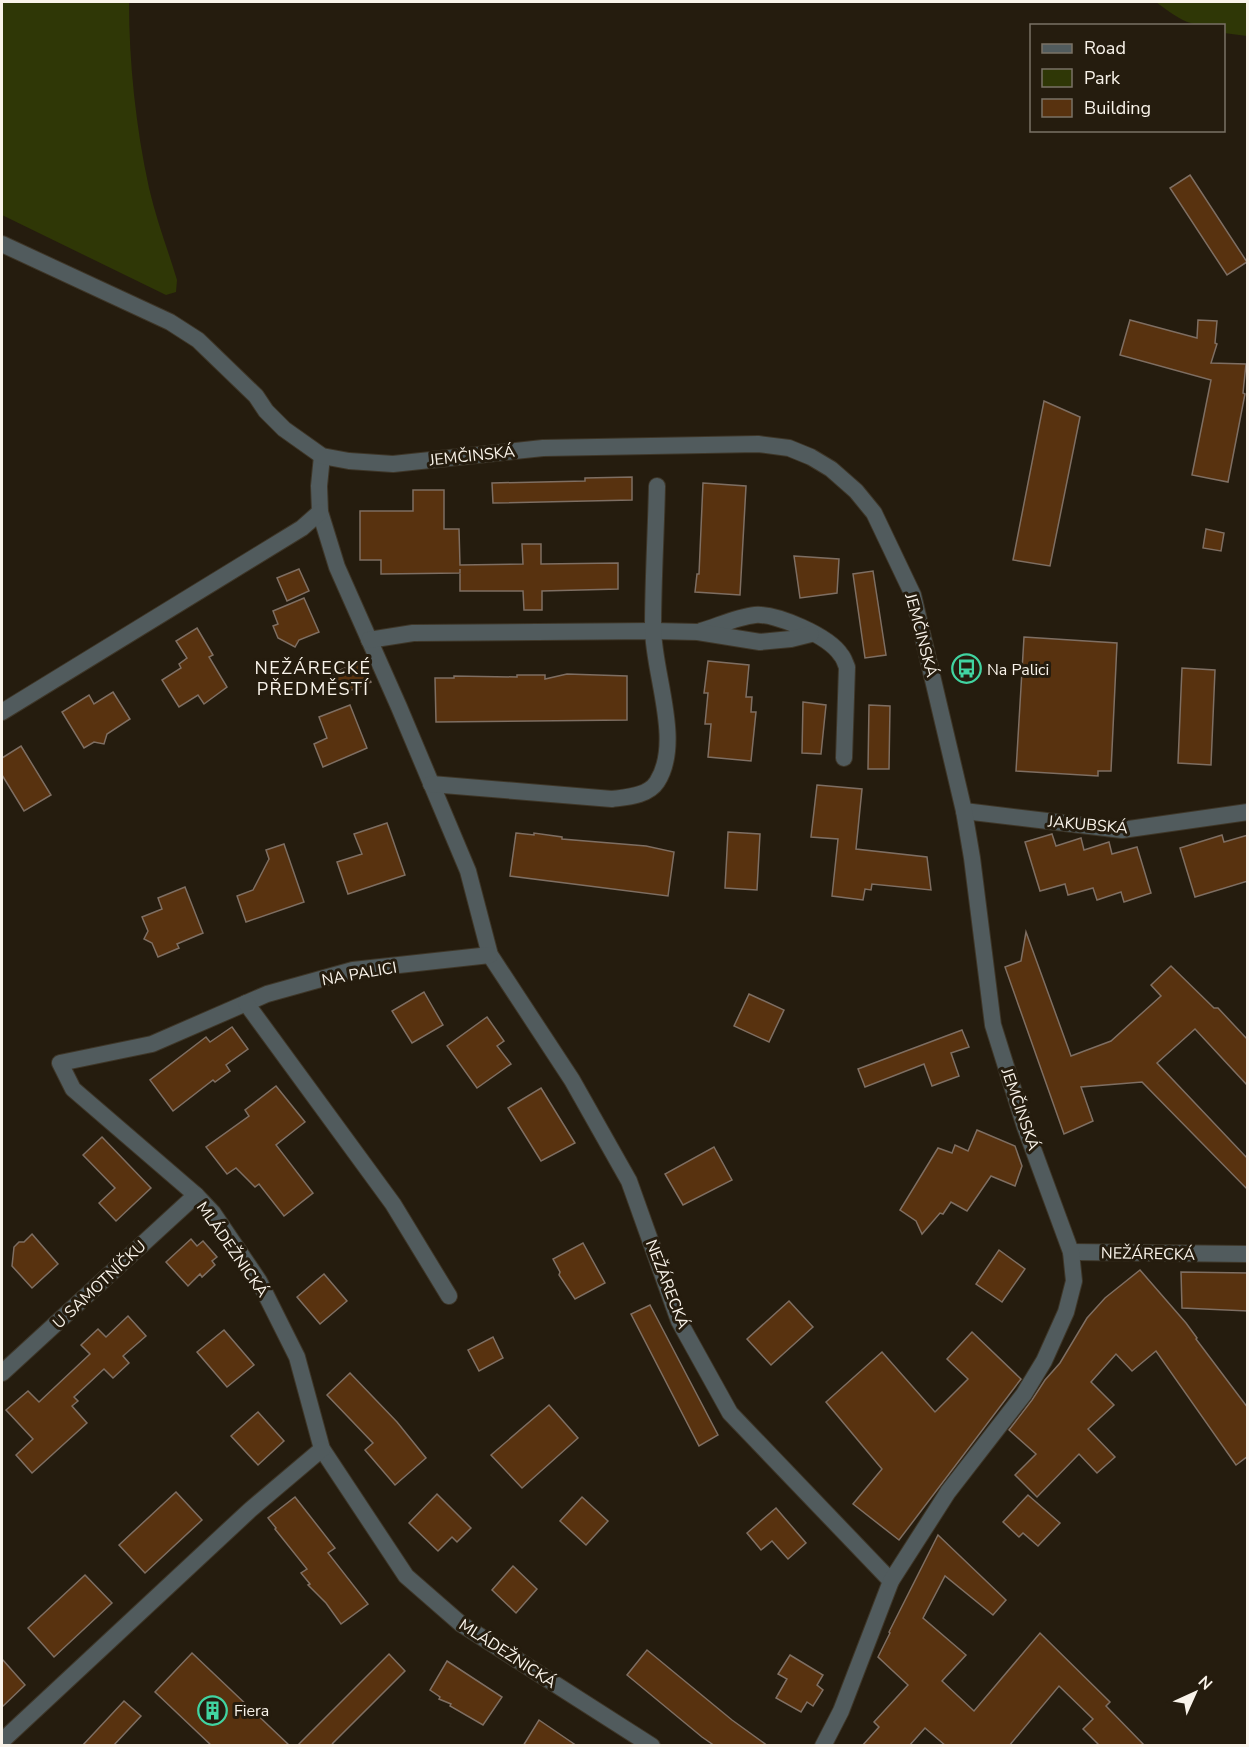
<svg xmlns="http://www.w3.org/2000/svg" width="1249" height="1747" viewBox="0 0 1249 1747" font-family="'Nunito Sans',sans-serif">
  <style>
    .green { fill: #2f3706 }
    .building { fill: #58320f; stroke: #7e6e62; stroke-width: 1.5 }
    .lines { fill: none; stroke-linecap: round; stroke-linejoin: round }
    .minor-casing { stroke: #3e3628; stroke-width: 18 }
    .tertiary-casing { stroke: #3e3628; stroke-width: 18 }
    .minor { stroke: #515b5d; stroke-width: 16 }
    .tertiary { stroke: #515b5d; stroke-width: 16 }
    .labels { text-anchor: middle; stroke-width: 6; stroke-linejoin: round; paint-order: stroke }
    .street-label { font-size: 16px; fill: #f9f3ea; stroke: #251c0e }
    .poi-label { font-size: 16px; fill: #f9f3ea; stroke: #251c0e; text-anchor: start }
    .neighbourhood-label { font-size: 18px; letter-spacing: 1.5px; fill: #f9f3ea; stroke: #251c0e }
  </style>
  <rect width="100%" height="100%" fill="#251c0e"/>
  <g class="green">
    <path d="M2,2h127c0,61 7,126 20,186 7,31 19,62 28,92l-1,12 -10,3 -164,-80z"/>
    <path d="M1156,2h91v34l-23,-3v-7c-35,0 -40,-3 -68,-24z"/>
  </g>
  <g class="building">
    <path d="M1190,175l57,87 -20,13 -57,-87z"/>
    <path d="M1130,320l67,18 1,-18 19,1 -2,22 2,1 -6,19 35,1 -3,29 2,1 -17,88 -36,-7 19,-95 -91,-25z"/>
    <path d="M1044,401l36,16 -30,149 -37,-6z"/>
    <path d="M632,477v23l-139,3 -1,-20 93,-2v-3z"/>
    <path d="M703,483l43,3 -6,109 -45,-3 2,-18h2z"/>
    <path d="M413,490h31v39h15l1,36 63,-1 -1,-20h19v20l77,-1v26l-76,2v19h-18l-1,-19h-63v-22v4l-79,1v-14h-21v-49h53z"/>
    <path d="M1206,529l18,4 -3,18 -18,-3z"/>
    <path d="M794,556l45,3 -2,34 -37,5z"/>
    <path d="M299,569l10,22 -22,10 -10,-23z"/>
    <path d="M873,571l13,84 -21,3 -12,-84z"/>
    <path d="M304,598l15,34 -20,8 -4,7 -17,-9 -5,-12 5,-2 -5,-13z"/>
    <path d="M197,628l16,27 -4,2 18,30 -23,17 -6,-9 -19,12 -17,-27 19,-12 -2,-4 8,-6 -11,-17z"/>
    <path d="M1024,637l93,6 -6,128h-13v5l-82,-5z"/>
    <path d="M362,661l9,21 -29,12 -9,-21z"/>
    <path d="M708,661l41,4 -3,32h6l-1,15h5l-5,49 -43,-4 3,-33h-6l3,-31h-4z"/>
    <path d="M1182,668l33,2 -4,95 -33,-2z"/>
    <path d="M567,674l60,2v44l-191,2 -1,-44h19v-2l63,1v-2h28v4z"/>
    <path d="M113,692l17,27 -23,15 -3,10 -10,-2 -10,6 -22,-36 27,-17 5,9z"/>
    <path d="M803,702l23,3 -5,49 -19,-1z"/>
    <path d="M350,705l17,43 -44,19 -9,-23 13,-6 -8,-21z"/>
    <path d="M869,705l21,1 -1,63h-21z"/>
    <path d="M21,746l30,49 -27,16 -22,-36v-17z"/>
    <path d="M817,785l45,4 -6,60 71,8 4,33 -59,-6 -1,6 -6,-1 -2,11 -31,-4 6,-57 -27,-2z"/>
    <path d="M387,823l18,52 -57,19 -11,-32 25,-8 -8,-20z"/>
    <path d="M728,832l32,2 -3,56 -32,-2z"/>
    <path d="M516,833l18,2v-2l28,4v2l84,7 28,6 -6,44 -158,-20z"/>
    <path d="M1052,834l4,12 25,-8 3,12 25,-8 3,12 25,-7 14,46 -27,9 -3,-10 -24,8 -4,-12 -25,7 -3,-11 -25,7 -15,-49z"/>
    <path d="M1222,835l2,7 24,-7v46l-53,16 -15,-49z"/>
    <path d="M284,844l20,58 -58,20 -9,-26 16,-6 16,-31 -3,-9z"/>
    <path d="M185,887l18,46 -26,11 2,4 -21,9 -6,-14 -8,-4 4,-8 -6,-14 20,-8 -4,-11z"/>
    <path d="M1026,932l45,124 40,-15 50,-45 -10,-11 20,-19 43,42h4l30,32v46l-53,-57 -38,34 91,96v31l-106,-108 -61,5 12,34 -29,13 -59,-167 16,-6z"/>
    <path d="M424,992l19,33 -31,18 -20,-32z"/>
    <path d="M749,994l35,16 -15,32 -35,-16z"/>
    <path d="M487,1017l17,24 -7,5 14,18 -34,24 -30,-42z"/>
    <path d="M232,1027l16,22 -22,16 4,6 -15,11 -2,-2 -40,31 -23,-31 56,-43 4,5z"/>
    <path d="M962,1030l7,17 -18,6 8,23 -27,10 -8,-22 -59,23 -7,-18z"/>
    <path d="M276,1086l29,36 -29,23 37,48 -29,23 -25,-32 -4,3 -19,-19 -9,6 -21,-27 43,-31 -4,-6z"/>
    <path d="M541,1088l34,55 -34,18 -33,-53z"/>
    <path d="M977,1130l38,16 7,20 -7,20 -24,-10 -24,35 -16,-9 -8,12 -3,-1 -18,21 -6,-13 -16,-11 38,-62 14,5 3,-8 13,6z"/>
    <path d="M102,1137l49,51 -35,33 -17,-18 16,-15 -32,-33z"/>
    <path d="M714,1147l18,33 -49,25 -18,-31z"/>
    <path d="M32,1234l26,30 -26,24 -20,-22 2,-19 5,-5h5z"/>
    <path d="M191,1239l6,7 6,-5 14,16 -5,4 3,4 -13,12 -2,-3 -12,12 -22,-24z"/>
    <path d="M583,1243l22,40 -30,16 -16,-24 1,-3 -7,-13z"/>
    <path d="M999,1250l26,19 -23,33 -26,-18z"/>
    <path d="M1140,1270l46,53 11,15 -1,1 52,69v48l-12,9 -80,-114 -24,20 -16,-17 -25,28 23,23 -26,24 27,28 -18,16 -18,-19 -42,43 -22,-22 21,-21 -27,-24 23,-30 13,-20 15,-17 27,-45 18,-20z"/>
    <path d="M1181,1272l67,1v38l-66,-3z"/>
    <path d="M324,1274l23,27 -27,23 -23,-27z"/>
    <path d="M789,1301l24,26 -42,38 -24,-26z"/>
    <path d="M650,1305l68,130 -19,11 -68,-132z"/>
    <path d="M128,1316l18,20 -23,20 6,7 -16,15 -9,-9 -30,28 4,4 -6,5 15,17 -55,50 -16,-18 17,-16 -27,-29 22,-19 11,11 51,-48 -9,-9 17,-16 8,8z"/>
    <path d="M224,1330l30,35 -27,22 -30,-35z"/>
    <path d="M972,1332l49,47 -122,161 -46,-36 29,-35 -56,-67 56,-50 53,60 33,-33 -21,-20z"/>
    <path d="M493,1337l10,21 -24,13 -11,-21z"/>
    <path d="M350,1373l47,49 29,36 -31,27 -30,-35 8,-7 -46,-48z"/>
    <path d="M549,1405l29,33 -56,50 -31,-33z"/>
    <path d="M258,1412l26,29 -26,24 -27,-29z"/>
    <path d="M176,1492l26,28 -57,53 -26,-28z"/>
    <path d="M437,1494l34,34 -14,14 -5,-5 -14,14 -29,-28z"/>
    <path d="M1028,1495l32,28 -22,23 -15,-13 -4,4 -16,-15z"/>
    <path d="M295,1497l40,51 -7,5 40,51 -27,20 -15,-21 -18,-18 2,-1 -9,-11 6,-4 -32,-40 1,-1 -8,-10z"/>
    <path d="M582,1497l26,24 -22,24 -26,-24z"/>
    <path d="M776,1508l30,35 -18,16 -16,-18 -11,9 -14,-17z"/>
    <path d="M938,1535l68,65 -13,15 -48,-39 -22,42 43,37 -24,26 32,30 66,-78 70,69 -4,4 39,40h-45l-17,-17 10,-10 -34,-33 -50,60h-63l-21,-18 -16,18h-47l17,-19 -5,-5 34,-37 -30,-28 12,-24 -1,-1z"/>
    <path d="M513,1566l24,23 -21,24 -24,-23z"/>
    <path d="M85,1575l27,28 -58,54 -26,-29z"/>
    <path d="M647,1650l85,70 36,26h-53l-13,-9 -75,-62z"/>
    <path d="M192,1653l98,93h-78l-57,-54z"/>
    <path d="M389,1654l16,17 -72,72 -2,3h-34z"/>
    <path d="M790,1655l33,20 -6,10 6,5 -10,16 -6,-4 -6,10 -25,-14 11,-19 -9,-5z"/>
    <path d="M2,1659l23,26 -23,22z"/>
    <path d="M447,1661l55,36 -19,28 -33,-19 1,-2 -12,-5 1,-2 -10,-7z"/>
    <path d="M124,1701l17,15 -28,30h-31z"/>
    <path d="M539,1720l38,26h-54z"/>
  </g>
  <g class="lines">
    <defs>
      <g id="minor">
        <path d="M322,456l-3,30 1,26 17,55 62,140 69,164 22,84 82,125 57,101 50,140 51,92 161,168"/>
        <path d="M701,631c17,-5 36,-14 54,-16 21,-2 74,21 86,40 3,3 4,8 6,12l-3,91"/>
        <path d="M369,640l44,-7 240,-2 45,1 62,10 31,-3 20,-5"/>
        <path d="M2,712l300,-184 18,-16"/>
        <path d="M431,784l181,15c15,-2 36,-3 45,-17 26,-40 -4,-109 -4,-154 0,-47 3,-95 4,-142"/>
        <path d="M964,811l158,19 126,-18"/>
        <path d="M490,955l-137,15 -86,24 -115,50 -92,19 13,26 123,106 17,18 46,68 38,76 25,92 84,127 55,48 191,122"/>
        <path d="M246,1003l147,201 56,92"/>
        <path d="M1071,1252l177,2"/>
        <path d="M2,1373l194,-178"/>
        <path d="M2,1741l248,-231 72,-61"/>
      </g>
      <path id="tertiary" d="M2,244l168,78 28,18 58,56 10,15 18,18 38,27 27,5 44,3 150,-16 215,-4 31,4 22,9 20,12 25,22 18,22 39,82 51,216 8,47 21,167 32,102 46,125 3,29 -8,31 -22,49 -20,33 -76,98 -57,89 -50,130 -18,35"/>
    </defs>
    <use href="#minor" class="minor-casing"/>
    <use href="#tertiary" class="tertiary-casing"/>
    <use href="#minor" class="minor"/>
    <use href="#tertiary" class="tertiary"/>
  </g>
  <defs>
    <symbol id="bus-ring" viewBox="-11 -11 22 22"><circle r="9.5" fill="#251c0e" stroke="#41d4a1" stroke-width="1.5"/><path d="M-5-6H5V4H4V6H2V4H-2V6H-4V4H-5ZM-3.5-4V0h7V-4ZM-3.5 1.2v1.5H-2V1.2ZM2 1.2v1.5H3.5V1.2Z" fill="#41d4a1"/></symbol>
    <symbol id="building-ring" viewBox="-11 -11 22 22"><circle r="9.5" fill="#251c0e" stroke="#41d4a1" stroke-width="1.5"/><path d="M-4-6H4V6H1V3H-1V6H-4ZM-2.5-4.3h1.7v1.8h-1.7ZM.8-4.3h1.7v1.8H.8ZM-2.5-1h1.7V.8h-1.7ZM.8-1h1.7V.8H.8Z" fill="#41d4a1"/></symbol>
  </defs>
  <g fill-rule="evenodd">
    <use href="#bus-ring" x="950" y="652" width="33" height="33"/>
    <use href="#building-ring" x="196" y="1694" width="33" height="33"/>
  </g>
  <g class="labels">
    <g class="street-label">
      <text transform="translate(472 455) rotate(-6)" y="6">JEMČINSKÁ</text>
      <text transform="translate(922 635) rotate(75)" y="6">JEMČINSKÁ</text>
      <text transform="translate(1088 824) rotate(5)" y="6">JAKUBSKÁ</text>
      <text transform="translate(359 973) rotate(-10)" y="6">NA PALICI</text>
      <text transform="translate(1021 1109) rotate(71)" y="6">JEMČINSKÁ</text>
      <text transform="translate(233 1249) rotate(55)" y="6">MLÁDEŽNICKÁ</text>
      <text transform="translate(1148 1253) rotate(1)" y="6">NEŽÁRECKÁ</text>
      <text transform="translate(99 1284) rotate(-43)" y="6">U SAMOTNÍČKU</text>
      <text transform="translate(668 1284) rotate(69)" y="6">NEŽÁRECKÁ</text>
      <text transform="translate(508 1653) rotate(33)" y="6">MLÁDEŽNICKÁ</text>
    </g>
    <g class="poi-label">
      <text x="987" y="675">Na Palici</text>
      <text x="234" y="1716">Fiera</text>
    </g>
    <g class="neighbourhood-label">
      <text x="313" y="674">NEŽÁRECKÉ<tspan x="313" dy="21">PŘEDMĚSTÍ</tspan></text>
    </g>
  </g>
  <rect width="1249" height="1747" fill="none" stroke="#f9f3ea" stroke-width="6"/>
  <rect x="1030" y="24" width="195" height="108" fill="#251c0e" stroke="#7a7266" stroke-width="1.5"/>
  <rect x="1042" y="44" width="30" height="9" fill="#515b5d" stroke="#7a7266" stroke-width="1.5"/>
  <text x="1084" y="54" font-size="18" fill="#f9f3ea">Road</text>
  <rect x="1042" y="69" width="30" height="18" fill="#2f3706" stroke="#7a7266" stroke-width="1.5"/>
  <text x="1084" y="84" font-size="18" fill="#f9f3ea">Park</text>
  <rect x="1042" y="99" width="30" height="18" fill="#58320f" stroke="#7a7266" stroke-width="1.5"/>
  <text x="1084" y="114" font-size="18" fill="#f9f3ea">Building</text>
  <g transform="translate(1195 1693) rotate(45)" stroke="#251c0e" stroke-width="4.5" paint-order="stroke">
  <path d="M0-4.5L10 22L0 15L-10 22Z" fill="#f9f3ea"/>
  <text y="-9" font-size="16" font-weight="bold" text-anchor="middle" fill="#f9f3ea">N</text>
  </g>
</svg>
